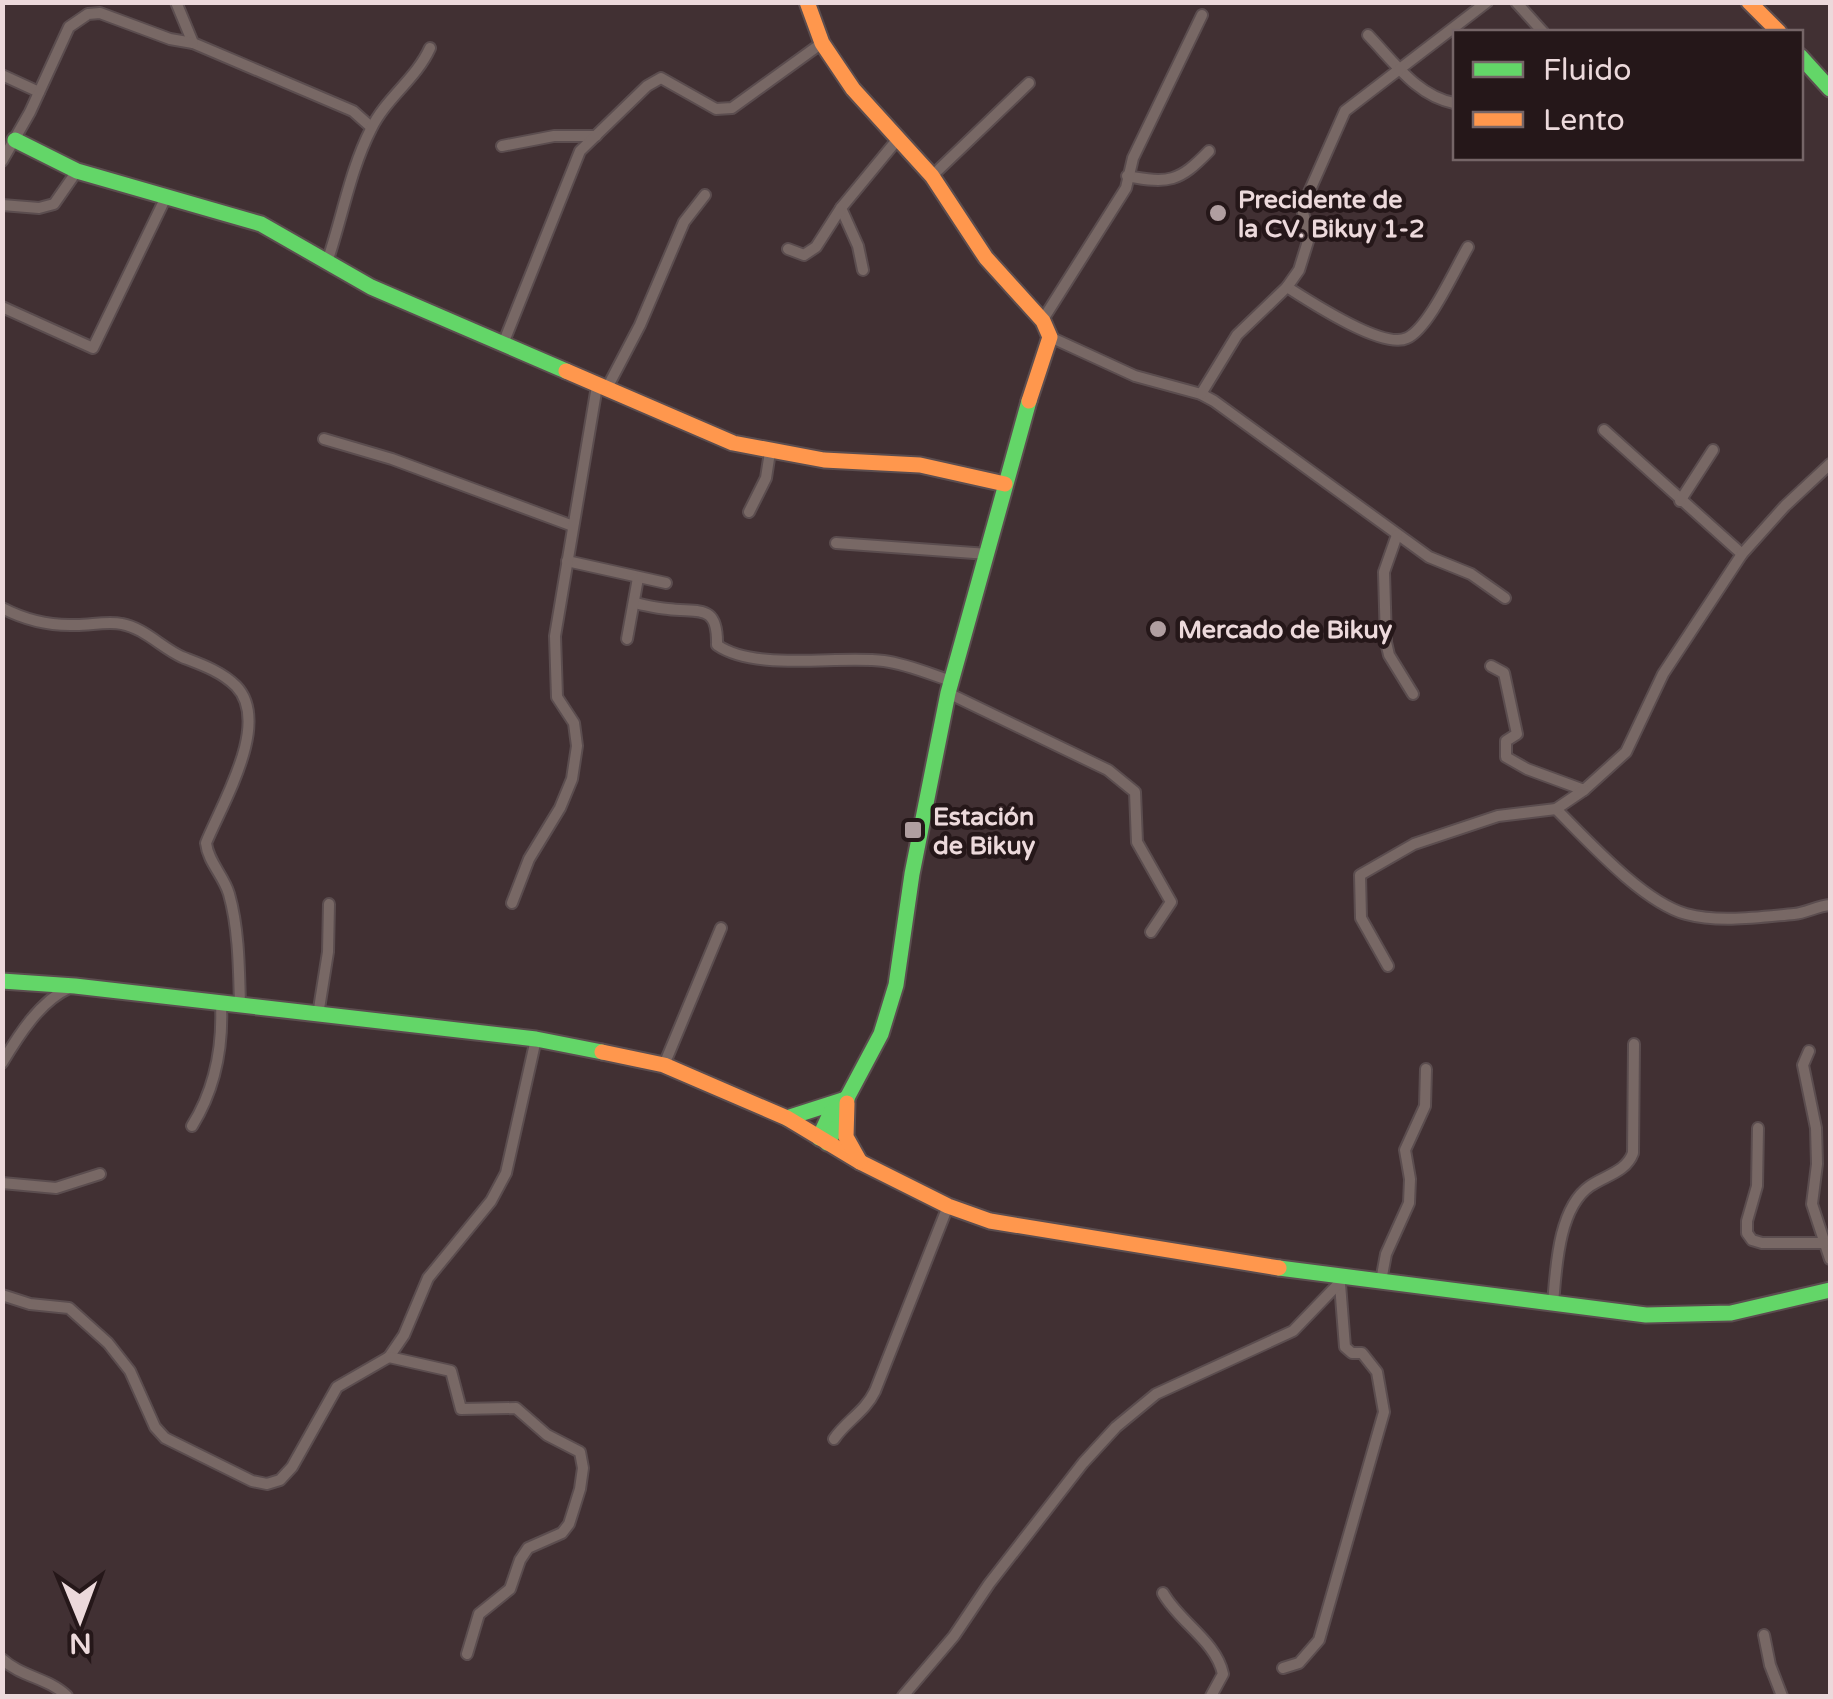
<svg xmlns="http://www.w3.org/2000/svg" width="1833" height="1699" viewBox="0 0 1833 1699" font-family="'Varela Round',sans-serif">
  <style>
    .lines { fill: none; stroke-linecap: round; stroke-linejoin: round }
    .street-casing { stroke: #5b4d4f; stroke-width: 14 }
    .fast-casing { stroke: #5b4d4f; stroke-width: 19 }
    .slow-casing { stroke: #5b4d4f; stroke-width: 19 }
    .street { stroke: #786865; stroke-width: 10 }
    .fast { stroke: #63d668; stroke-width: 15 }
    .slow { stroke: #ff974d; stroke-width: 15 }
    .poi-dot { fill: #b09ea0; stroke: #251719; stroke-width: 4 }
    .labels { text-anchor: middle; stroke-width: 9; stroke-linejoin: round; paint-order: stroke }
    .poi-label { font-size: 25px; font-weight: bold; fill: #ecd9db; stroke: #251719; text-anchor: start }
  </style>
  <rect width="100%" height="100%" fill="#413033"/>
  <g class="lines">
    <defs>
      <g id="street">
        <path d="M176,2l17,41 160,68 18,16"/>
        <path d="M1516,2l27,30"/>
        <path d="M1368,35c26,27 49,61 86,68"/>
        <path d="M2,75l37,17"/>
        <path d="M502,146l52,-10h42"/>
        <path d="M2,161l28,-49 39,-85 19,-13 12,-1 70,26 23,4"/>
        <path d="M932,176l97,-93"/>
        <path d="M1127,176c42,8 52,6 82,-25"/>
        <path d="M2,205l37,3 15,-4 23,-33"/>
        <path d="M841,208l17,38 5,24"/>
        <path d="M788,249l16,6 12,-8 25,-39 56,-68"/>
        <path d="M327,262c15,-43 23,-92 44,-133 15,-31 45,-50 59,-81"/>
        <path d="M1287,287c22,14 96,63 120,51 22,-10 48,-69 61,-91"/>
        <path d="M2,307l91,41 72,-149"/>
        <path d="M1042,321l84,-133 7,-30 69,-143"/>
        <path d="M1050,337l85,39 66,18 13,7 215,156 42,17 34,24"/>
        <path d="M503,344l77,-193 67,-65 14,-8 55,31 16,-1 90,-65"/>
        <path d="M606,390l34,-65 44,-103 21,-27"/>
        <path d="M1201,394l36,-59 50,-48 12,-17 10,-32 -7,-30 43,-97 142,-109"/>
        <path d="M1604,430l138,124"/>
        <path d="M324,439l68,20 181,67"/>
        <path d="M1680,501l33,-51"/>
        <path d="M749,512l17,-34 4,-26"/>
        <path d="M1397,535l-13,37 2,70 3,13 24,39"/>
        <path d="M836,543l152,11"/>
        <path d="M567,561l99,22"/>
        <path d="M634,603c11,2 22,5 34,6 31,4 50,-6 49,36 39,27 121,10 167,16 23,3 46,13 67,20"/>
        <path d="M2,608c23,12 49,18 74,17 15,0 32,-4 46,-1 22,4 40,24 60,33 18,7 39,14 54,29 36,37 -15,119 -30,157 2,19 18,33 23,51 10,35 10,76 11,112"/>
        <path d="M627,639l11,-61"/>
        <path d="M1491,666l13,7 13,61 -11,7v16l21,12 57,21 42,-38 37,-78 79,-120 43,-48 45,-42"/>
        <path d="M948,693l160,77 27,22 2,50 34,60 -20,30"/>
        <path d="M1556,809c33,33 87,93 130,105 33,9 74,3 108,0 12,-1 23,-8 36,-9"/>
        <path d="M512,903l17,-44 31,-51 12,-29 5,-33 -3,-23 -17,-26 -2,-61 42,-250"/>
        <path d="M1388,966l-27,-48 -1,-43 54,-31 84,-28 58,-7 28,-19"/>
        <path d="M318,1015l10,-63 1,-48"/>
        <path d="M1809,1051l-6,14 13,63 1,36 -5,40 18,55"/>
        <path d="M2,1063c16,-27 38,-62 67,-75"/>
        <path d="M664,1065l57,-137"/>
        <path d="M192,1126c23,-37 31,-79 29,-122"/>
        <path d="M1758,1128l-1,58 -10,35v12l5,7 10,3h62"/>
        <path d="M2,1183l54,5 44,-14"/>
        <path d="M1381,1281l5,-27 23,-51 1,-24 -5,-29 20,-44 1,-37"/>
        <path d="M2,1295l28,9 39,4 39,35 22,28 25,56 10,11 87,43 15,3 13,-4 12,-13 45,-80 52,-30 15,-22 24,-57 63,-77 15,-28 30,-134"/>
        <path d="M1553,1304c3,-35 5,-96 37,-118 16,-11 36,-14 43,-33l1,-109"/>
        <path d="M389,1357l62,14 10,38 55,-1 31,27 33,17 3,16 -3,21 -11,35 -7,9 -34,15 -8,12 -10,29 -31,25 -12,40"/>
        <path d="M834,1439c12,-18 31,-27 41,-48l73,-185"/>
        <path d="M1163,1593c16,29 53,48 60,81l-12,22"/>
        <path d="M1764,1635l6,30 12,31"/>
        <path d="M2,1659c19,18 47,19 65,37"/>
        <path d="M1283,1668l16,-5 20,-23 65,-228 -7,-40 -15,-19h-10l-7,-6 -5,-63"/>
        <path d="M903,1696l51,-60 35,-52 94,-121 33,-36 40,-33 137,-63 52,-54"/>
      </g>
      <g id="fast">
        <path d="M1800,56l30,33"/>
        <path d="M15,140l62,31 184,53 110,63 195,84"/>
        <path d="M2,981l73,5 461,53 66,13"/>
        <path d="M787,1118l56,-18"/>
        <path d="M819,1138l12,-26 14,-13"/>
        <path d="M827,1143l14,-22 7,-25 33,-62 15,-49 16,-111 36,-181 81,-292"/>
        <path d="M1279,1268l367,47 85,-2 99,-23"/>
      </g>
      <g id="slow">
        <path d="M807,2l15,41 31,46 79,87 54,82 57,63 7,16 -21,64"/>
        <path d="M1749,2l30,30"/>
        <path d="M566,371l167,72 91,17 96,5 85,19"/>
        <path d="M602,1052l62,13 123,53 73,44 88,44 42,15 289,47"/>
        <path d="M847,1103l-1,34 14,25"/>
      </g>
    </defs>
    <use href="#street" class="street-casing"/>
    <use href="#fast" class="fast-casing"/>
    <use href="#slow" class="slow-casing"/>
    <use href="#street" class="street"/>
    <use href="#fast" class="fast"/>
    <use href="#slow" class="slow"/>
  </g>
  <g class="poi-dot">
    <circle cx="1218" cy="213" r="10"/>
    <circle cx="1158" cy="629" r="10"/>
    <rect x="903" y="820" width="20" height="20" rx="5"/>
  </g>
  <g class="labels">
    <g class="poi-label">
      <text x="1238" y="208">Precidente de<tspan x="1238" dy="29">la CV. Bikuy 1-2</tspan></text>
      <text x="1178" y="638">Mercado de Bikuy</text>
      <text x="933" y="825">Estación<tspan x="933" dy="29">de Bikuy</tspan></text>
    </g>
  </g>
  <rect width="1833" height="1699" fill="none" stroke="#ecd9db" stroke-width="10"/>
  <rect x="1453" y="30" width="350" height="130" fill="#251719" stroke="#756567" stroke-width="2.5"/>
  <rect x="1473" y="62" width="50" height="15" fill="#63d668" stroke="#756567" stroke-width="2.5"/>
  <text x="1543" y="80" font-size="30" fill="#ecd9db">Fluido</text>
  <rect x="1473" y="112" width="50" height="15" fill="#ff974d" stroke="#756567" stroke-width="2.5"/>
  <text x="1543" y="130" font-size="30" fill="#ecd9db">Lento</text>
  <g transform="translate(80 1619) rotate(179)" stroke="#251719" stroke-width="8" paint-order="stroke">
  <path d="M0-8L18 38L0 25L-18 38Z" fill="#ecd9db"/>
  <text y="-15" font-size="28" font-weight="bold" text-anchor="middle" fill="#ecd9db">N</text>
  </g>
</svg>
